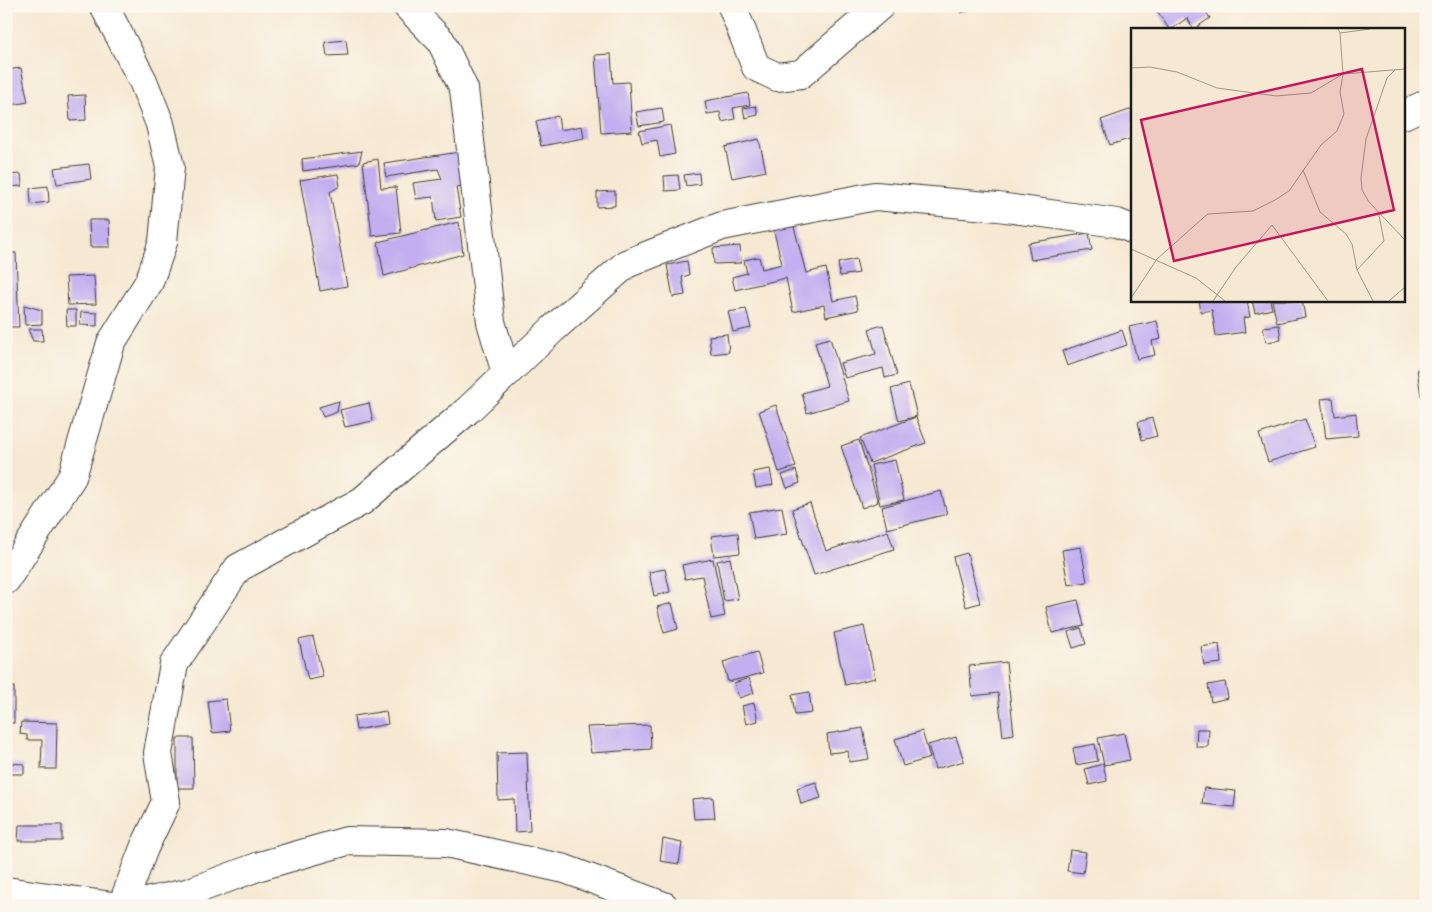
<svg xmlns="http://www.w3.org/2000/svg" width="1432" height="912" viewBox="0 0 1432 912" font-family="'Comic Neue',sans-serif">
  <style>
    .building { fill: #c3aff0 }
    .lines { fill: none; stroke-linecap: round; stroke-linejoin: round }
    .minor-casing { stroke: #3d3b37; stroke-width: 30 }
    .minor { stroke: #fff; stroke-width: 28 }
    .inset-road { fill: none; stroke: #9f978a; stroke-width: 1 }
    .view { fill: #c2185b; fill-opacity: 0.15; stroke: #c2185b; stroke-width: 2.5 }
    .inset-edge { fill: none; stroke: #1c1c1c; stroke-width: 2.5 }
  </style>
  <rect width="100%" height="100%" fill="#fbf7ec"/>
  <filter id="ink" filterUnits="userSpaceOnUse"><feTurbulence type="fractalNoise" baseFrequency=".02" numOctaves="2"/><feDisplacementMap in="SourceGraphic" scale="10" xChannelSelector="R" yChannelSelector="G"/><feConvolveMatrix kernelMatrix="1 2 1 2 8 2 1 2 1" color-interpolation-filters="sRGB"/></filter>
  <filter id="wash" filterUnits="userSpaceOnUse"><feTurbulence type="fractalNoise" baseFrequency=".0096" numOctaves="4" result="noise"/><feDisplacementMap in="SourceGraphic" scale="20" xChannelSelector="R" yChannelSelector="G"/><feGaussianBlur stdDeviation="1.12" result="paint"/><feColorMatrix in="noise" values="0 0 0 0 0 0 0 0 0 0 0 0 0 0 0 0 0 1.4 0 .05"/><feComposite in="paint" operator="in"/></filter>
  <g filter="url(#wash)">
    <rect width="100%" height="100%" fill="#f6e9d3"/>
    <g id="blocks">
      <g class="building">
        <path d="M959,6h20v1l-18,6z"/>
        <path d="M1154,6h48l8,12 -16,11 -7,-11 -15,11h-3z"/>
        <path d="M346,40l2,15 -21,1 -2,-14z"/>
        <path d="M611,54l2,29 16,-1 3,49 -31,2 -6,-78z"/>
        <path d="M21,68l7,34 -22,4v-36z"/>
        <path d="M748,93l2,12 -17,3 2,11 -13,3 -2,-10 -13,2 -2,-13z"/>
        <path d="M85,95l1,25 -16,1 -2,-25z"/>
        <path d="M756,106l2,9 -13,3 -2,-10z"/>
        <path d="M662,108l2,14 -25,4 -3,-14z"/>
        <path d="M1132,109v29l-22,7 -9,-25z"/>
        <path d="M558,116l2,14 22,-4 2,12 -43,8 -5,-25z"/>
        <path d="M670,125l5,29 -15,3 -3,-17 -15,3 -3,-12z"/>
        <path d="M759,139l7,32 -34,7 -7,-31z"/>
        <path d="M362,151l-3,12 -56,8 -1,-12z"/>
        <path d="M460,152l6,34 -10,1 5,30 -25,4 -3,-24 -17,2 -3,-16 29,-4 -4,-10 -52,8 -2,-14z"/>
        <path d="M378,159l3,29 15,-1 5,46 -29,3 -9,-74z"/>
        <path d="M89,164l2,15 -34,5 -3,-16z"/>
        <path d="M699,173l1,11 -14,2 -2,-11z"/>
        <path d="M21,174l1,12 -16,1v-12z"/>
        <path d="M338,174l2,12 -10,6 17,94 -27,5 -20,-111z"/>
        <path d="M678,175l2,15 -15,1 -1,-15z"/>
        <path d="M48,186l1,16 -18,2 -1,-16z"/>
        <path d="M615,191v15l-18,1v-15z"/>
        <path d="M89,220h20l1,27h-20z"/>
        <path d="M459,222l4,32 -79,22 -6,-34z"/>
        <path d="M793,223l13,50 20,-5 7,33 22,-5 3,14 -32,7 -2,-12 -31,7 -7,-34 -51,12 -3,-13 15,-4 -3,-13 15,-3 3,12 20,-5 -9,-36z"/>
        <path d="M1089,233l3,17 -61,10 -3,-17z"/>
        <path d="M740,246l1,17 -27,1 -1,-16z"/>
        <path d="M6,253h10l3,74h-13z"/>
        <path d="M856,259l3,14 -19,3 -2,-13z"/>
        <path d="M687,261l2,14 -7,2 3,18 -12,2 -6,-32z"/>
        <path d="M94,276l2,28 -28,1 -2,-28z"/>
        <path d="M1199,300h48l3,17 -7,1 2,14 -29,4 -4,-26 -11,2z"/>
        <path d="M1252,300h18l2,9 -17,4z"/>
        <path d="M1272,300h30l3,17 -28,6z"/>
        <path d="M24,305l18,5v14l-17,1z"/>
        <path d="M746,309l5,19 -18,4 -5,-20z"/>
        <path d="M66,310h10v16h-9z"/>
        <path d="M81,312l16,1v13l-17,-1z"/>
        <path d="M1157,321l4,18 -9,2 3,14 -18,4 -8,-32z"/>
        <path d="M883,325l14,50 -12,3 -2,-10 -38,10 -5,-15 36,-9 -7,-25z"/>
        <path d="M1279,325l2,15 -15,2 -3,-15z"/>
        <path d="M28,329h14l1,12h-10z"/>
        <path d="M1122,330l5,15 -60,21 -5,-15z"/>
        <path d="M727,334l2,18 -18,2 -2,-18z"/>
        <path d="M830,338l19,63 -42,12 -5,-20 25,-7 -12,-44z"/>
        <path d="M1426,368v27l-5,1 -4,-27z"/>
        <path d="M909,384l8,32 -18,5 -8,-32z"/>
        <path d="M1333,398l2,18 21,-3 2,23 -32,3 -5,-40z"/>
        <path d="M339,401l-2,11 -14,5 -4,-10z"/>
        <path d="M369,403l4,18 -28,6 -5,-17z"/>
        <path d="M776,405l20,62 -17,5 -20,-61z"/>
        <path d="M916,417l10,26 -56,20 -10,-25z"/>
        <path d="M1152,418l5,18 -15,4 -4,-18z"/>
        <path d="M1305,419l10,28 -47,15 -9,-28z"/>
        <path d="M859,440l19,62 -16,6 -21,-62z"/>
        <path d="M895,460l9,40 -24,5 -9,-40z"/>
        <path d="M770,469l3,16 -17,3 -3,-16z"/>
        <path d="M796,470l4,13 -13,5 -5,-13z"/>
        <path d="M941,491l6,23 -60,15 -5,-22z"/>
        <path d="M810,503l16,48 62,-20 6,18 -80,26 -22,-66z"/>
        <path d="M782,507l5,27 -33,5 -5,-27z"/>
        <path d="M738,533l2,20 -26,3 -3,-20z"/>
        <path d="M1081,547l6,35 -19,3 -6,-35z"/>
        <path d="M967,553l13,50 -14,4 -13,-50z"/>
        <path d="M730,558l8,41 -14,2 -7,-40z"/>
        <path d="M713,559l12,57 -14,3 -9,-43 -17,3 -3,-14z"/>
        <path d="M665,569l5,23 -16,4 -5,-24z"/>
        <path d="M1078,600l6,26 -32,7 -6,-26z"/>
        <path d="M672,603l6,26 -14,4 -7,-26z"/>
        <path d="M864,626l11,52 -30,7 -11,-52z"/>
        <path d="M1081,628l5,16 -13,4 -5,-16z"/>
        <path d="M313,637l10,40 -15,3 -9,-40z"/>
        <path d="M1219,644l2,19 -17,2 -3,-18z"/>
        <path d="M757,652l6,21 -35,9 -5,-20z"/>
        <path d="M1006,662l8,72 -11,2 -5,-43 -26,3 -3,-30z"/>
        <path d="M749,678l5,15 -15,5 -5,-15z"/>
        <path d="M1225,682l3,16 -17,4 -3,-17z"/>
        <rect x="6" y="687" width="8" height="36"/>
        <path d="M809,692l3,21 -17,2 -3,-20z"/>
        <path d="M226,699l4,32 -18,2 -4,-32z"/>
        <path d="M754,703l4,18 -12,3 -4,-18z"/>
        <path d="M386,711l2,13 -32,6 -2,-14z"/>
        <path d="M21,722l36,1 -1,46h-15l1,-29h-15v-5l-7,-1z"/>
        <path d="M650,725l1,24 -60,4 -4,-26z"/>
        <path d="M863,728l6,31 -20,3 -1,-11 -19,2 -2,-19z"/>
        <path d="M1197,729h12l-1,18h-12z"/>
        <path d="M922,731l8,27 -27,8 -8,-27z"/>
        <path d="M1124,733l6,27 -26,5 -6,-27z"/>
        <path d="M956,737l8,24 -29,8 -7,-24z"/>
        <path d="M177,738h16l1,50h-17z"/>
        <path d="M1095,744l3,17 -22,4 -3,-17z"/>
        <path d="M527,752l3,79 -15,1 -1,-33 -16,1 -1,-47z"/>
        <path d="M6,763l18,1v10h-18z"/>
        <path d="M1103,764l4,17 -18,4 -4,-16z"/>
        <path d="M816,782l5,16 -20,6 -4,-16z"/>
        <path d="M1204,788l32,3 -2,16 -32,-3z"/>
        <path d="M713,797l2,21 -21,1 -2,-20z"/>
        <path d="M19,825h43v16h-44z"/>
        <path d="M663,839l19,4 -3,21 -19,-3z"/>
        <path d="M1070,850l16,2 -3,21 -16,-2z"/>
      </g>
    </g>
  </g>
  <g filter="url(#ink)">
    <use href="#blocks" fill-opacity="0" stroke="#3d3b37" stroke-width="1"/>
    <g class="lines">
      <defs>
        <g id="minor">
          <path d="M407,6l34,35 23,48 27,233 15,51"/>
          <path d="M732,6l24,61 21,10 24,-3 79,-68"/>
          <path d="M1403,115l23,-11"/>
          <path d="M6,580l66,-103 39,-134 38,-61 14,-40 7,-75 -10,-43 -17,-43 -39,-75"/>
          <path d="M6,891l106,15"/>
          <path d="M122,906l22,-58 22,-46 -8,-49 16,-89 64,-96 124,-67 106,-91 85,-81 73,-65 96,-38 153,-30 123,11 119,16 15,6"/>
          <path d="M128,906l59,-13 73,-27 87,-25 99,2 119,26 99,37"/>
        </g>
      </defs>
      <use href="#minor" class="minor-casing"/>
      <use href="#minor" class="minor"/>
    </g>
  </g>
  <g transform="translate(1131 28)">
    <rect width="274" height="274" fill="#f6e9d3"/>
    <path class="inset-road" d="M207,1l2,4 30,-4M0,40l19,-1 27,5 40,16 59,8 35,-3 32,-19 62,-5M264,42l-8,8 -21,61 -5,39 1,12 7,12 36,38M172,142l17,42 26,22 6,10 5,26M0,221l65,29 29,23M0,270l26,-39 46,-41 5,-4 45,-3 22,-11 14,-9 32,-46 16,-14 7,-17 -4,-22 3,-18 -3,-41M82,273l23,-34 36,-42 56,76M242,273l-16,-31 27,-29 -5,-26M258,273l16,-14"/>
    <path class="view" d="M231,41l32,141 -220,51 -33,-141z"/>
    <rect width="274" height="274" class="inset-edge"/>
  </g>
  <rect width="1432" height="912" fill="none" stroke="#fbf7ec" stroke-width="25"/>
</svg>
